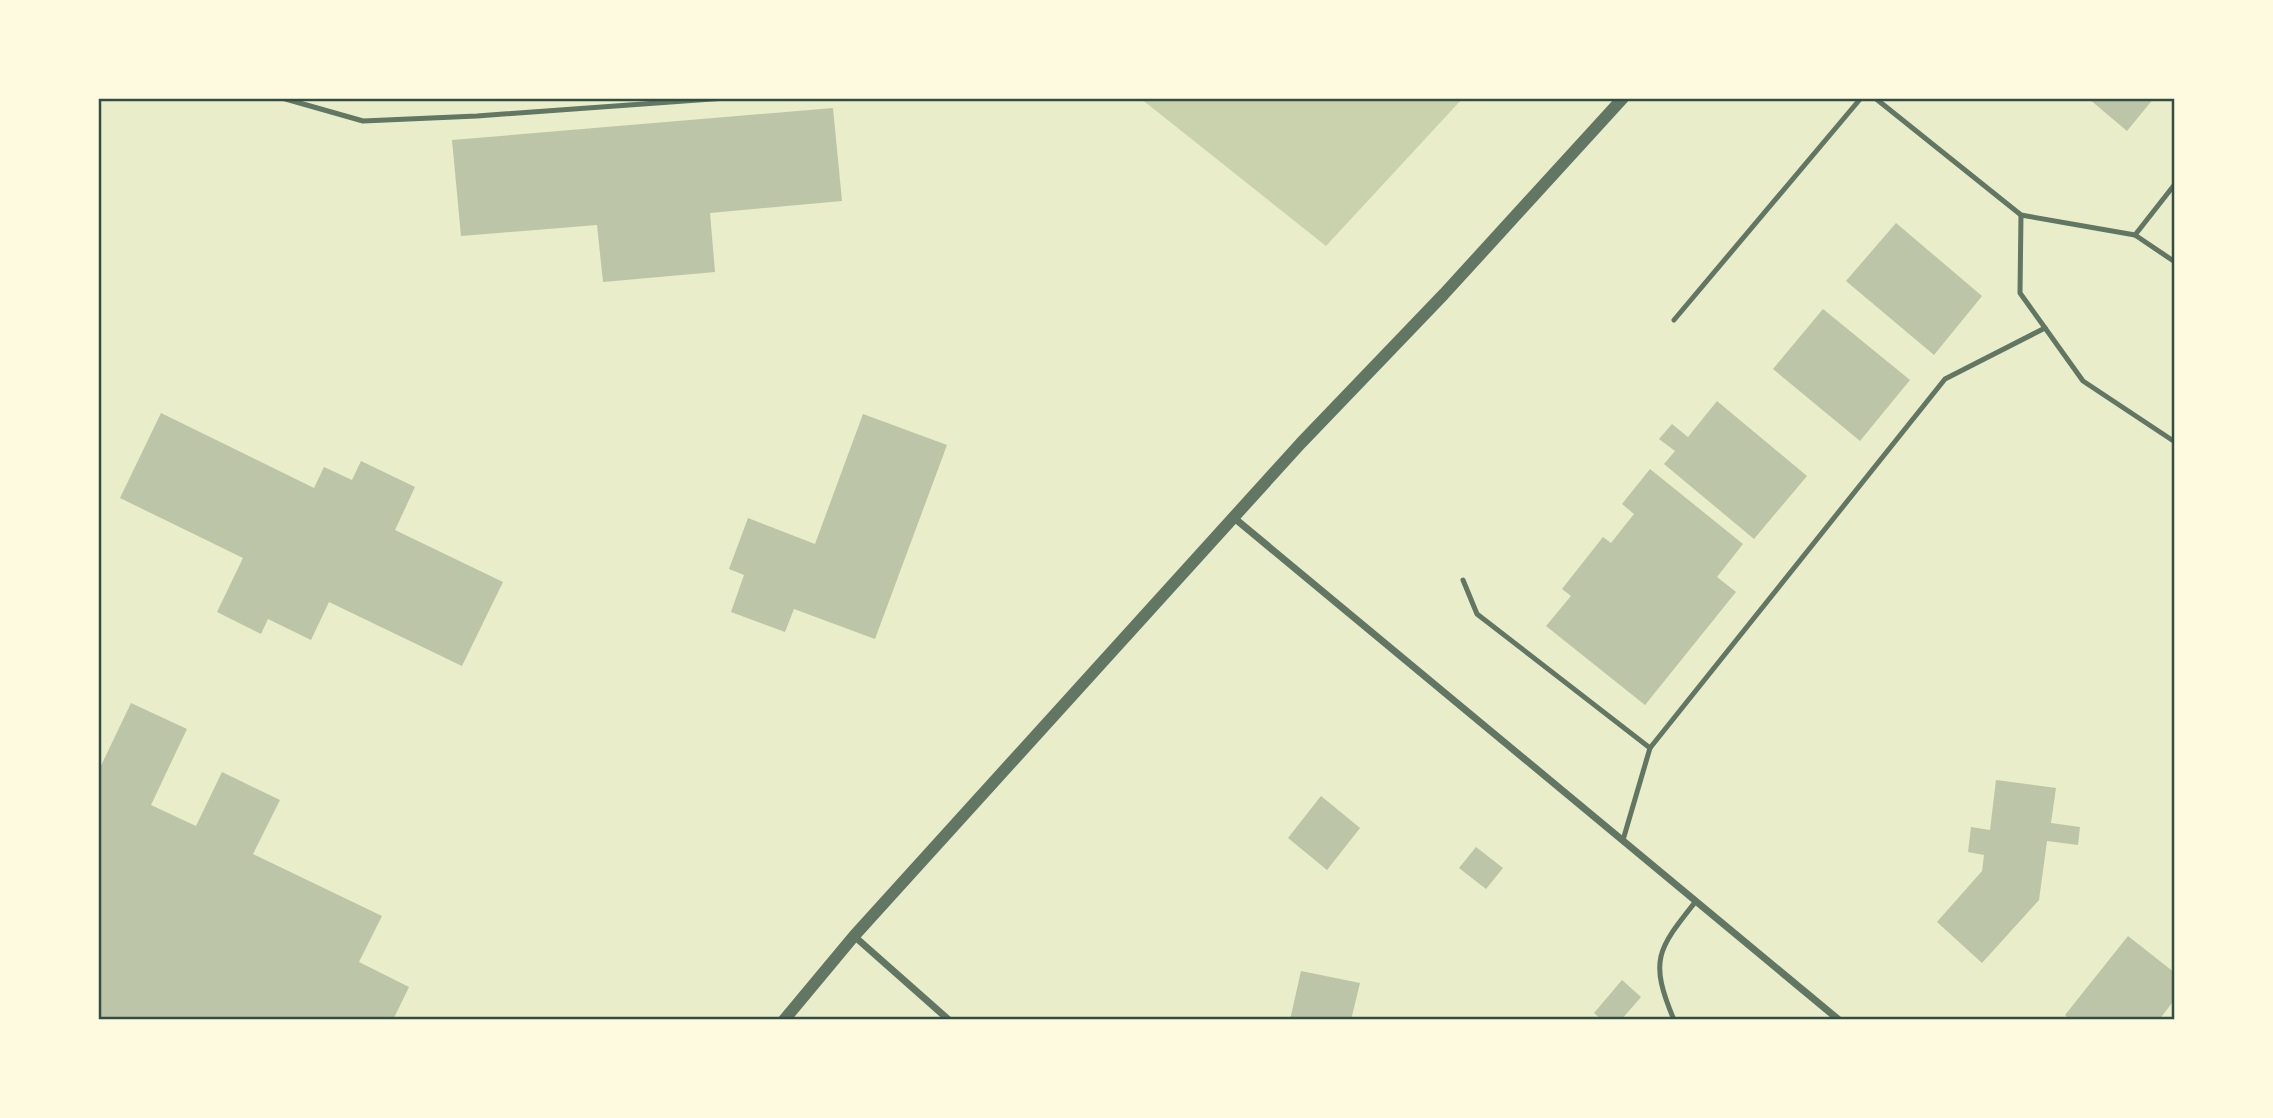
<svg xmlns="http://www.w3.org/2000/svg" width="2273" height="1118" viewBox="0 0 2273 1118" font-family="'Archivo Narrow',sans-serif">
  <style>
    .green { fill: #cad2ad }
    .building { fill: #bcc5a7 }
    .lines { fill: none; stroke-linecap: round; stroke-linejoin: round }
    .service { stroke: #617663; stroke-width: 5 }
    .minor { stroke: #617663; stroke-width: 7 }
    .tertiary { stroke: #617663; stroke-width: 12 }
    .neatline { fill: none; stroke: #344e41; stroke-width: 2.5 }
  </style>
  <rect width="100%" height="100%" fill="#e9edc9"/>
  <path class="green" d="M1140,98h323l-137,148z"/>
  <g class="building">
    <path d="M2088,98h66l-27,33z"/>
    <path d="M833,108l9,93 -132,12 5,59 -112,10 -6,-57 -136,11 -9,-96z"/>
    <path d="M1896,223l86,73 -48,59 -88,-74z"/>
    <path d="M1823,309l87,71 -50,61 -87,-72z"/>
    <path d="M1717,401l90,75 -53,63 -90,-75 11,-13 -16,-12 13,-15 16,13z"/>
    <path d="M161,413l153,75 10,-21 28,13 9,-19 54,26 -20,43 108,52 -41,84 -133,-64 -18,38 -43,-21 -7,15 -44,-22 26,-54 -123,-60z"/>
    <path d="M863,414l84,31 -72,194 -81,-30 -9,23 -54,-20 13,-37 -15,-6 19,-51 67,26z"/>
    <path d="M1650,469l93,75 -26,33 19,15 -91,113 -99,-79 25,-30 -9,-7 41,-52 8,6 23,-29 -12,-10z"/>
    <path d="M131,703l56,26 -36,76 45,21 26,-54 58,28 -27,54 129,62 -23,46 50,25 -16,33h-295v-248z"/>
    <path d="M1996,780l60,8 -5,35 29,4 -2,18 -31,-4 -8,59 -57,63 -45,-41 45,-51 2,-16 -16,-3 3,-25 19,3z"/>
    <path d="M1321,796l39,32 -33,42 -39,-32z"/>
    <path d="M1476,847l27,21 -17,21 -27,-21z"/>
    <path d="M2128,936l47,37v26l-16,21h-88l-6,-5z"/>
    <path d="M1301,971l59,12 -9,37h-61z"/>
    <path d="M1622,980l19,17 -20,23h-19l-8,-7z"/>
  </g>
  <g class="lines">
    <g class="service">
      <path d="M282,98l81,23 114,-5 249,-18"/>
      <path d="M1875,98l146,117 114,20 40,27"/>
      <path d="M2021,215l-1,78 63,88 92,61"/>
      <path d="M2135,235l40,-51"/>
      <path d="M1674,320l187,-222"/>
      <path d="M1463,580l14,34 173,134"/>
      <path d="M1623,840l27,-92 295,-369 100,-51"/>
      <path d="M1674,1020c-25,-60 -17,-70 22,-119"/>
    </g>
    <g class="minor">
      <path d="M1233,517l606,503"/>
      <path d="M854,936l95,84"/>
    </g>
    <path class="tertiary" d="M784,1020l70,-84 447,-493 143,-149 179,-196"/>
  </g>
  <rect width="2273" height="1118" fill="none" stroke="#fefae0" stroke-width="200"/>
  <rect x="100" y="100" width="2073" height="918" class="neatline"/>
</svg>
